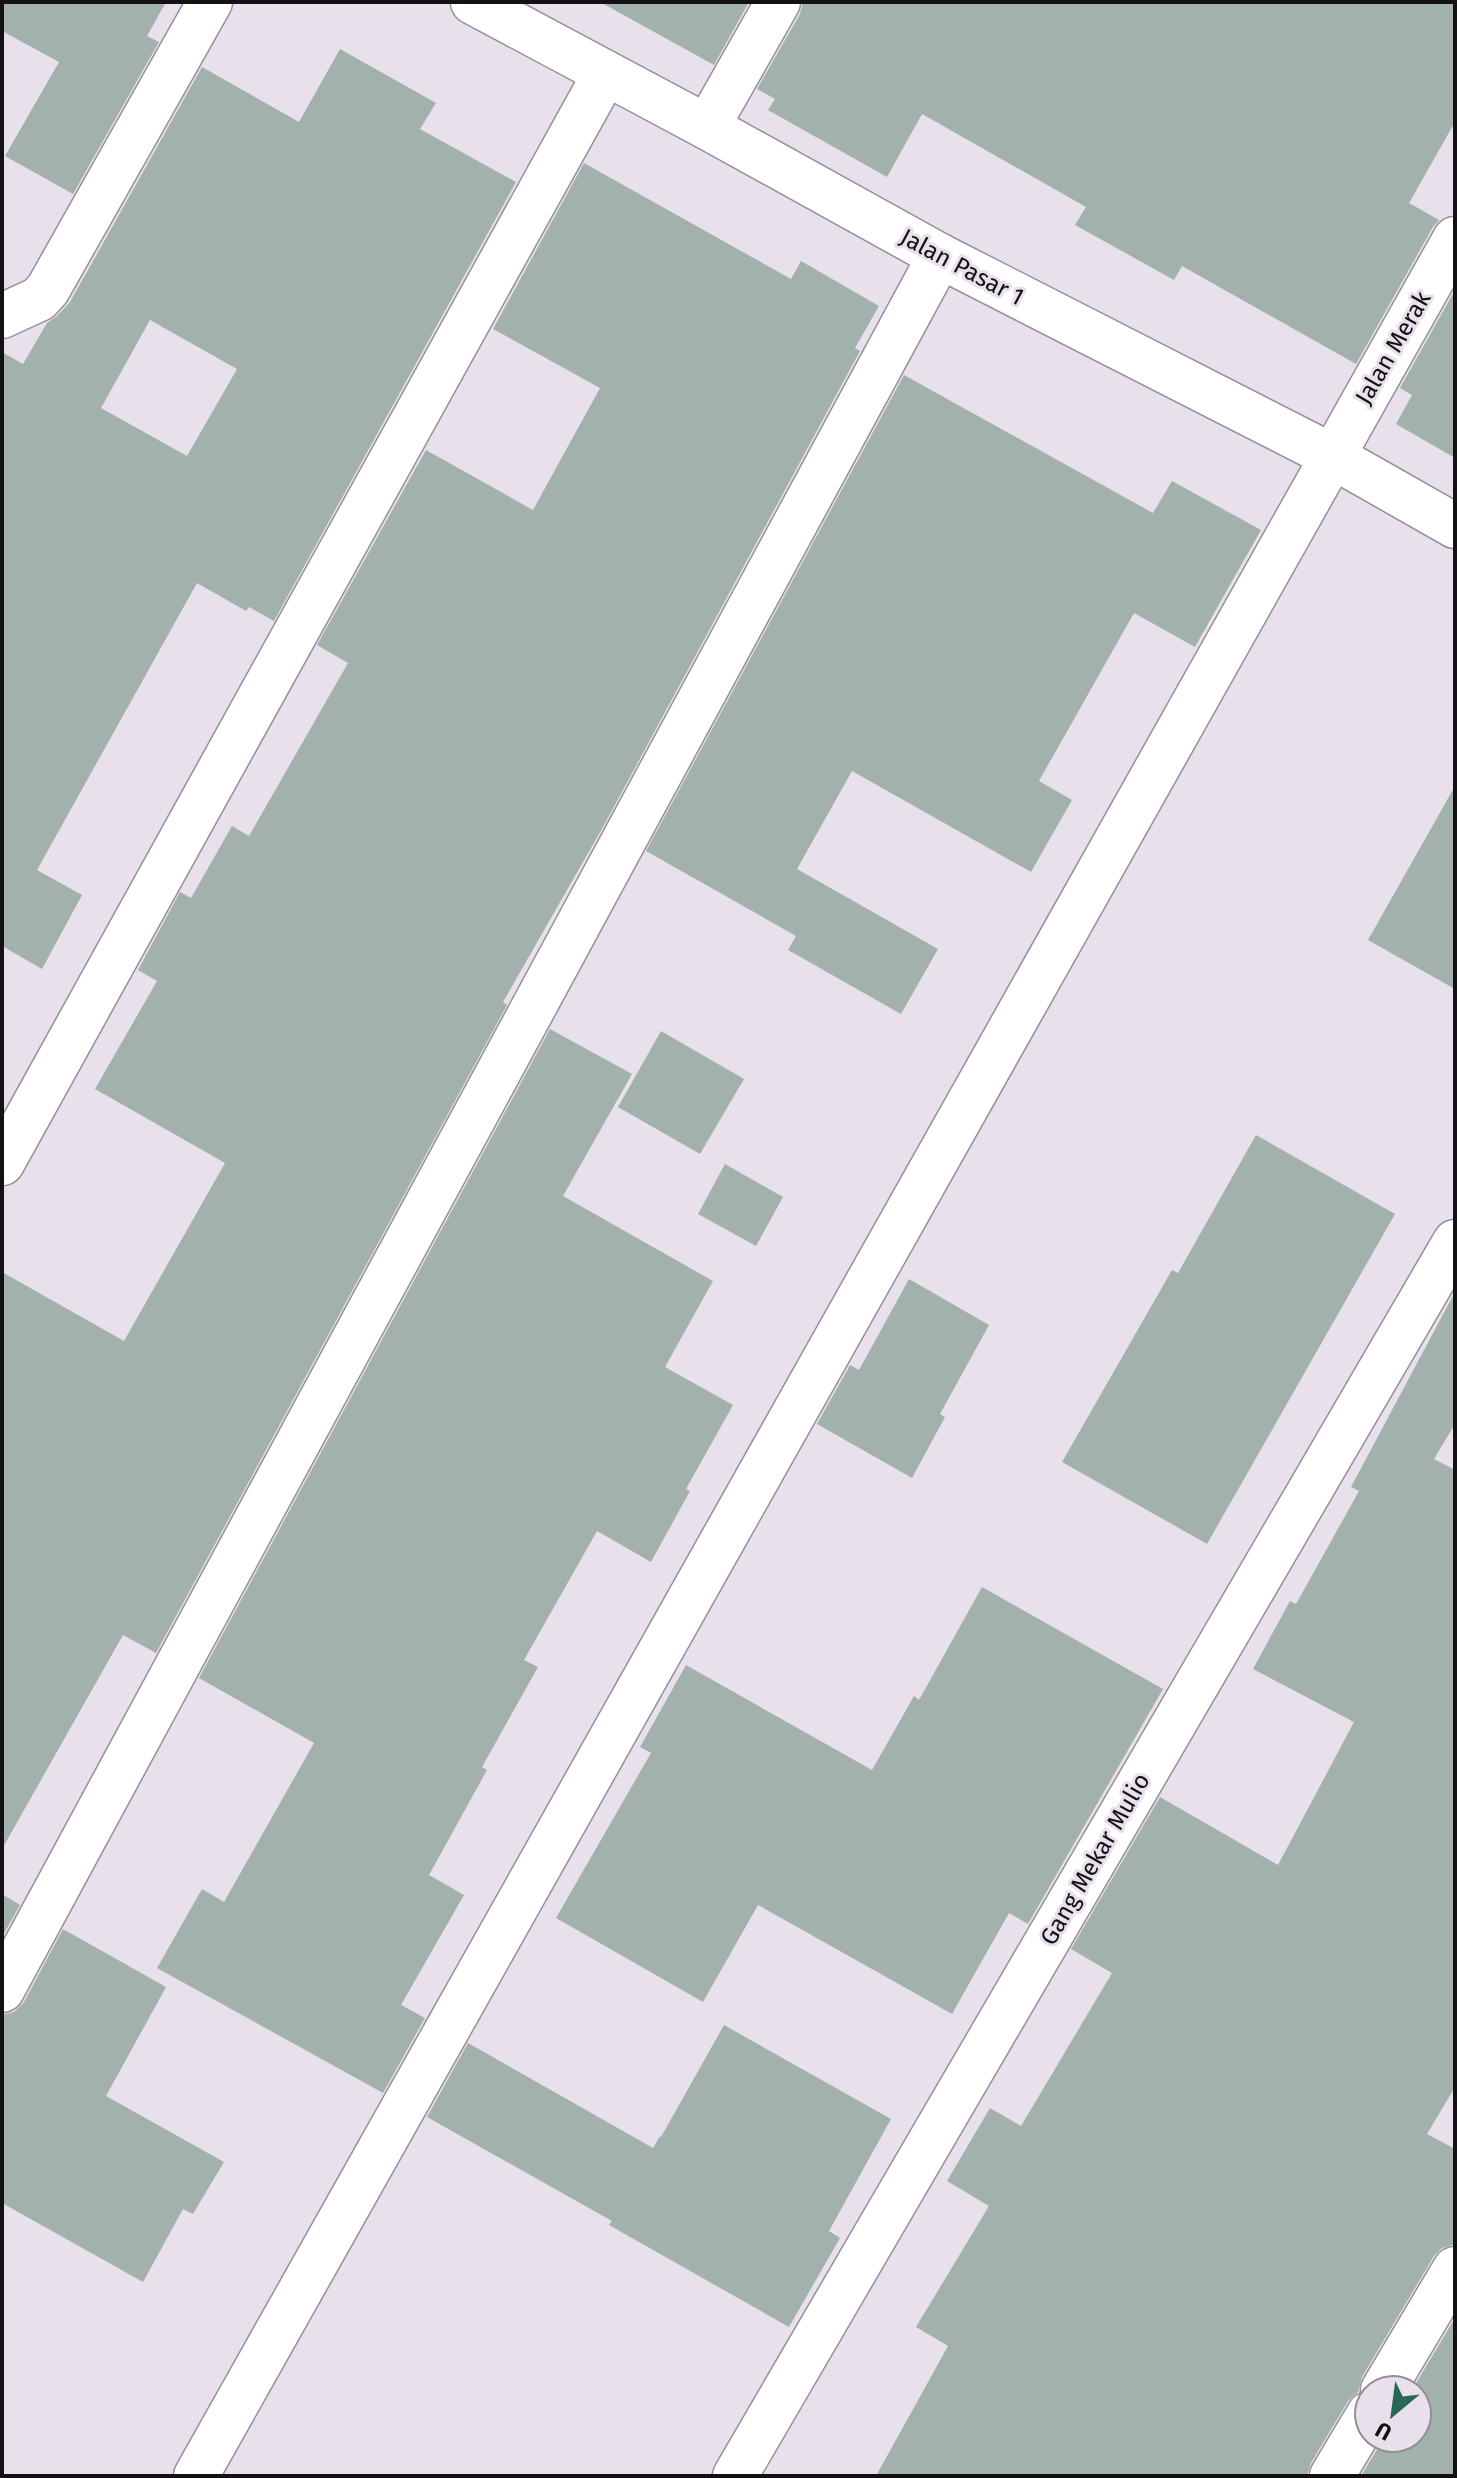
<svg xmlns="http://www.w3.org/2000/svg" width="1457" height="2478" viewBox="0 0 1457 2478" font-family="'Fira Sans',sans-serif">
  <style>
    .building { fill: #a3b1ac; fill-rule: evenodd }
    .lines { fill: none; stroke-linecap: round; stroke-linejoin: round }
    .minor-casing { stroke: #968f99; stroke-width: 47 }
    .minor { stroke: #fff; stroke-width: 44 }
    .labels { text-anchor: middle; stroke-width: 6; stroke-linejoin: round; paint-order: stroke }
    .street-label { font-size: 24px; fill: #141115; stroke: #e8e0eb }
  </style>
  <rect width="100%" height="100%" fill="#e8e0eb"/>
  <g class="building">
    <path d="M2,2h164l-19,34 12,6 -86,152 -68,-38 54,-94 -57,-31z"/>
    <path d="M600,2h149l-35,63z"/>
    <path d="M803,2h652v120l-46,81 30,17 -6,7 -77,137 -174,-98 -8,14 -99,-55 11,-18 -164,-93 -35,63 -119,-67 7,-11 -18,-10 43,-75z"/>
    <path d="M340,49l96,54 -16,26 96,53 -242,439 -25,-14 -3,4 -49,-28 -160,287 45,25 -40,74 -40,-23v-594l21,12 24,-41 10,-7 13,-14 132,-235 97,55zM150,320l87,49 -50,87 -86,-48z"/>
    <path d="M584,163l207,116 10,-18 78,45 -24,42 5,3 -257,476 -100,175 4,3 -351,648 -33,-18 -121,214v-577l122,69 101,-178 -130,-74 62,-108 -19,-11 42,-78 11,6 41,-72 17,10 99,-173 -31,-18 109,-195 107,60 67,-122 -107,-59z"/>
    <path d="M1455,290v168l-59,-34 16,-29 -12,-7z"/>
    <path d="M904,375l249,138 19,-32 89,49 -66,117 -61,-34 -95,168 33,19 -41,72 -179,-101 -55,98 141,80 -37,65 -113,-64 8,-14 -150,-85z"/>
    <path d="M1455,786v203l-87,-49z"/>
    <path d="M550,1029l82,45 -69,122 150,85 -48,86 68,38 -47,84 4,2 -39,71 -54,-31 -73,129 14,7 -56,100 5,3 -58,105 35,20 -63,110 24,13 -42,75 -226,-125 45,-79 22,13 90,-159 -115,-65z"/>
    <path d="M661,1031l83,48 -44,75 -82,-47z"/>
    <path d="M1256,1135l139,79 -188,330 -145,-82 110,-192 6,3z"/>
    <path d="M725,1164l58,33 -27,49 -58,-32z"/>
    <path d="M909,1279l80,46 -49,89 5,3 -33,61 -95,-54 33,-59 9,5z"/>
    <path d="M1455,1292v132l-21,35 21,11v617l-28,47 28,15v95l-13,4 -8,8 -72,121 -4,15 -10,9 -37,62 -4,13h-431l72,-130 -32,-19 73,-121 -42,-25 43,-73 31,18 91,-153 -41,-24 89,-152 118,68 76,-143 -101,-53 37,-68 6,3 63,-113 -8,-4z"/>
    <path d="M982,1587l181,102 -135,235 -19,-11 -57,101 -194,-109 -55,97 -147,-84 95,-165 -11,-6 46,-82 186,105 42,-74 5,4z"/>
    <path d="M2,1894l18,11 -18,32z"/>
    <path d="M63,1929l103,58 -60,109 118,66 -31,52 -10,-5 -40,73 -141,-79v-188l12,-3 10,-10z"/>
    <path d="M724,2025l167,94 -62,112 11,7 -51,89 -180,-102 3,-4 -185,-104 41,-74 185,105 7,-12 1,1z"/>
    <path d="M1455,2318v158h-94l23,-38h33v-48h-5z"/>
  </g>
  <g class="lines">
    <defs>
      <g id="minor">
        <path d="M473,2l234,125 233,129 392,200 123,70"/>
        <path d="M707,127l71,-125"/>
        <path d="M2,316l37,-17 9,-10 162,-287"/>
        <path d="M2,1163l603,-1089"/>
        <path d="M2,1990l938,-1734"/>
        <path d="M1383,2390l72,-121"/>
        <path d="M196,2476l1259,-2237"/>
        <path d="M735,2476l720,-1234"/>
        <path d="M1332,2476l37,-62"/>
      </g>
    </defs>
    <use href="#minor" class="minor-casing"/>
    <use href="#minor" class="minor"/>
  </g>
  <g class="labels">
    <g class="street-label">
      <text transform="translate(962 267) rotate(28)" y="8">Jalan Pasar 1</text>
      <text transform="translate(1393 348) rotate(-60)" y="8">Jalan Merak</text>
      <text transform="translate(1095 1859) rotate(-60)" y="8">Gang Mekar Mulio</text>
    </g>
  </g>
  <rect width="1457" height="2478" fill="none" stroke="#141115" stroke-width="8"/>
  <g transform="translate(1393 2414) rotate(209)"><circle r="38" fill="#e8e0eb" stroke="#938d95" stroke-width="2"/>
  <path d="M0-6L14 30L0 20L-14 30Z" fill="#296754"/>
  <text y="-12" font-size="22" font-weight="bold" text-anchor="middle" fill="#141115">U</text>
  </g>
</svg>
